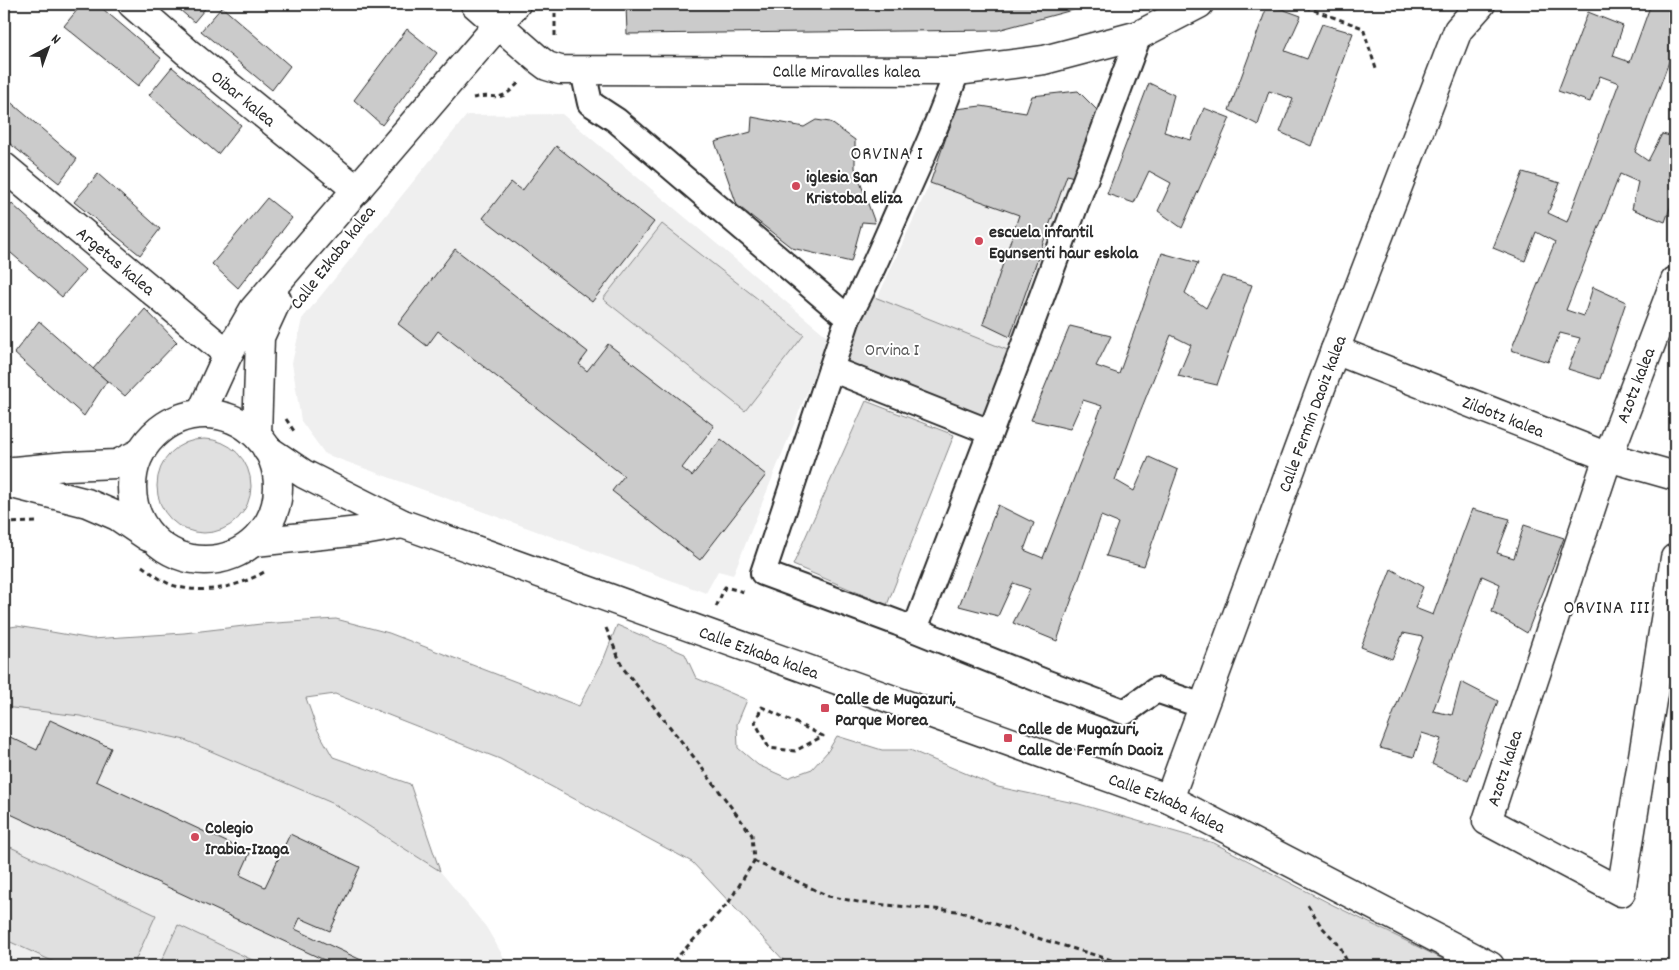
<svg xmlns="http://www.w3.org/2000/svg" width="1679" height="970" viewBox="0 0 1679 970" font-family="Dekko,sans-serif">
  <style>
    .built { fill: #efefef }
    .green { fill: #e0e0e0; stroke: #868686 }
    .building { fill: #cbcbcb; stroke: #2b2b2b }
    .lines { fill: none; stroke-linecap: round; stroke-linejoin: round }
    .pedestrian-casing { stroke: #2b2b2b; stroke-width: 28 }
    .minor-casing { stroke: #2b2b2b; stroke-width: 31 }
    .tertiary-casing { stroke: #2b2b2b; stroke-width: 31 }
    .path { stroke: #2b2b2b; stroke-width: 3; stroke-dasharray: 5 4; stroke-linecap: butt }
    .pedestrian { stroke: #fff; stroke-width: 24 }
    .minor { stroke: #fff; stroke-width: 28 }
    .tertiary { stroke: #fff; stroke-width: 28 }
    .poi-dot { fill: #d1495b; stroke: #fff; stroke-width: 2 }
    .labels { text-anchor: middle; stroke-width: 4; stroke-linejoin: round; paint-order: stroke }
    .street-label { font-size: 18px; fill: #2b2b2b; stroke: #fff }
    .poi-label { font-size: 18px; font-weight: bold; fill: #2b2b2b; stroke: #fff; text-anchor: start }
    .park-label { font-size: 18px; fill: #585858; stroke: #fff }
    .neighbourhood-label { font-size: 19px; letter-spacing: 1px; fill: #2b2b2b; stroke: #fff }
  </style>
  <rect width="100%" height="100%" fill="#fff"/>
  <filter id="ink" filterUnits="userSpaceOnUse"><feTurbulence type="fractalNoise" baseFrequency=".02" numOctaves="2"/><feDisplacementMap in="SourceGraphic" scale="10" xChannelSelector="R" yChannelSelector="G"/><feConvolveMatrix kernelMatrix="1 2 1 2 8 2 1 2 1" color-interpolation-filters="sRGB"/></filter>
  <g filter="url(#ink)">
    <g class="built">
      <path d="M1078,91l19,19 -20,68 -65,174 -135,-53 53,-116 26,-74 25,-3 45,7 6,-17z"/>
      <path d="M562,114l267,224 -96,237 -15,-4 -12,22 -381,-139 -24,-33 -9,-58 10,-44 165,-204z"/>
      <path d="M4,704l74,11 107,25 147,63 108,68 46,56 23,39h-505z"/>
    </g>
    <g class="green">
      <path d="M662,224l142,111 -59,76 -142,-112z"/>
      <path d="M862,292l158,63 -30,77 -159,-63z"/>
      <path d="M866,401l88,34 -67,170 -94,-40z"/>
      <circle cx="204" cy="486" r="47"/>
      <path d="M336,619l53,14 190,73 24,-45 14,-36 68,29 11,24 51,22 -10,24 1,24 20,17 29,13 25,-9 16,-18 9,-15 45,14h28l88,37 81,17 135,39 119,62 124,61h-668l-97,-104 -192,-103 -165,-65 -29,4 11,31 16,28 77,27 30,87 -108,-68 -147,-63 -105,-24 -76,-9v-79l13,-2 75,13 92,-6 77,-9z"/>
      <path d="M4,844l152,71 -21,46 2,2 -3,3h-71l-59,-27z"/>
      <path d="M178,925l87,41h-106z"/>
    </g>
    <g class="building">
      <path d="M82,4h15l64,54 -23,28 -74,-60z"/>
      <path d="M173,4h36l-15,18z"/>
      <path d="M626,4h469l-97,26 -371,4z"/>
      <path d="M1268,4l33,12 -16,35 22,8 15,-35 31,9 -42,113 -31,-14 13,-33 -24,-8 -11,34 -29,-15z"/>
      <path d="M1651,4h24v42l-40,106 13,9 14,-27 13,3v57l-10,28 -33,-13 6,-27 -18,-8 -54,136 18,6 9,-29 33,15 -26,77 -32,-10 12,-31 -20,-5 -12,29 -37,-12 44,-108 -19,-10 -11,29 -32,-13 30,-76 37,11 -12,30 19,9 52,-139 -19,-7 -10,26 -32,-11 30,-79 35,14 -10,30 17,6z"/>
      <path d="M222,7l68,59 -18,24 -71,-59z"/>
      <path d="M407,29l30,24 -55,72 -28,-25z"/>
      <path d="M172,67l69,58 -23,29 -69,-59z"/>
      <path d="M1149,83l25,12 -10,37 27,8 13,-32 26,10 -48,110 -24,-17 13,-28 -22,-12 -15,32 -27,-9z"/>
      <path d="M1078,91l19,19 -20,68 -10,-3 -57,162 -27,-13 36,-109 -89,-32 26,-74 25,-3 45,7 6,-17z"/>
      <path d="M7,99l70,60 -18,24 -55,-44v-35z"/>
      <path d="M752,117l52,10 12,-7 14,2 25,18v28l20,55 -13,-1 -11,40 -59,-14 -55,-43 -22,-63 36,-10z"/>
      <path d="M556,146l98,76 -62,80 -109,-84 28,-36 11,9z"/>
      <path d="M98,174l62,55 -20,26 -66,-53z"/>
      <path d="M267,198l25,20 -54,70 -26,-24z"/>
      <path d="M12,204l73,66 -23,27 -58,-50v-34z"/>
      <path d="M455,249l133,103 -9,12 8,7 21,-27 106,82 -32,42 10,8 29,-37 45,36 -66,85 -88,-69 12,-15 -186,-145 -11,15 -29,-22z"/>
      <path d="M1162,253l36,10 -13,30 21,15 16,-32 30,9 -35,100 -39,-9 13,-31 -20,-10 -31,77 -25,68 19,11 15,-34 29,13 -34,96 -38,-10 12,-33 -17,-7 -44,125 -44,-18 17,-34 -17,-6 -15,33 -39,-10 39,-101 36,18 -10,27 19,8 59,-152 -19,-6 -13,29 -39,-9 39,-94 41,10 -15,30 23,8z"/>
      <path d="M145,309l32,33 -52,54 -32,-27z"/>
      <path d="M39,321l68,60 -23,35 -70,-63z"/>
      <path d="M1472,509l38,10 -13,34 17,5 10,-33 40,13 -37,95 -35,-21 8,-28 -18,-8 -49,135 19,4 9,-33 37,19 -30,80 -36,-17 9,-25 -19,-6 -8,24 -34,-9 43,-111 -20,-4 -11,26 -31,-12 30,-78 32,18 -8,21 18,7z"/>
      <path d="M50,720l61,28 -15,33 154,72 -10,22 25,12 25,-53 70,33 -30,64 -30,-13 -5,11 79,37h-37l-333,-155v-70l2,-6 31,15z"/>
      <path d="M1675,898v27h-5z"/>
    </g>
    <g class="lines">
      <defs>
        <g id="pedestrian">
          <path d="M583,71l7,32 26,17 232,198 -85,255 135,50 147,59 80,30 31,-22 47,16"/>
          <path d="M848,318c19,-35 34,-71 50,-107 21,-46 42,-92 59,-140"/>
          <path d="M831,369l159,63"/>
          <path d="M915,629l105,-274 119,-320"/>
        </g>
        <g id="minor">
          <path id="s1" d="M132,4l55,48 170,138"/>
          <path id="s2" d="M475,4l64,56 8,6 13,4 397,1 87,-11 95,-25 60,-31"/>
          <path id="s3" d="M4,167l224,187"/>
          <path d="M1675,281l-67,176 -121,364 134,71 54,-334"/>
          <path id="s4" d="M1335,350l273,107 67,19"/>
          <path id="s5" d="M1169,799l166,-449 123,-320 23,-26"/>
        </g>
        <g id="tertiary">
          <path d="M201,413l27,-59 26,-45 262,-305"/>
          <circle cx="205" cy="487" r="73"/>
          <path d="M257,435l3,-98 17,-37"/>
          <path id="s6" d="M267,449l37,25 99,50 766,275 321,167"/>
          <path d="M4,472l63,-6 50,-2 23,-11"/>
          <path d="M4,482l83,21 30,13 31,21"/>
          <path d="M255,542l114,-12 34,-6"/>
        </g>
      </defs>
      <use href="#pedestrian" class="pedestrian-casing"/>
      <use href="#minor" class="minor-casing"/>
      <use href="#tertiary" class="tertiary-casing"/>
      <g class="path">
        <path d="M555,4v34"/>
        <path d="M1297,4l66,24 14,44"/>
        <path d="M473,98c26,-6 25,8 47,-17"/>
        <path d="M286,419l8,12"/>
        <path d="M4,523l35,-1"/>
        <path d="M142,566c11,8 23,18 37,21 30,7 61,-1 87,-16"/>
        <path d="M716,607l9,-20 19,5"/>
        <path d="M606,628l17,40 70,88 59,79 2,26 -25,41 -60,64"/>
        <path d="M762,707l61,29 -28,15 -26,-3 -14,-26z"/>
        <path d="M754,861l74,35 35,7 95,8 66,23 91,27 12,5"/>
        <path d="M1308,905l13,21 19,20 8,18 -1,2"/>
      </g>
      <use href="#pedestrian" class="pedestrian"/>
      <use href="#minor" class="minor"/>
      <use href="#tertiary" class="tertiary"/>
    </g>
  </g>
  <g class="poi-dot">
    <circle cx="796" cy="186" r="5"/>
    <circle cx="979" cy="241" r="5"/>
    <rect x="820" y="703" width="10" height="10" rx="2.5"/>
    <rect x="1003" y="733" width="10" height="10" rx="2.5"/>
    <circle cx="195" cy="837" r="5"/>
  </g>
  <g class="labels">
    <g class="street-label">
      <text dy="6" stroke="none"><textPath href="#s2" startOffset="395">Calle Miravalles kalea</textPath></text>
      <text dy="6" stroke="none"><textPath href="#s1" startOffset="146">Oibar kalea</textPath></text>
      <text transform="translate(332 257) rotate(-52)" y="6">Calle Ezkaba kalea</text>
      <text dy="6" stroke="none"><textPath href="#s3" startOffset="146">Argetas kalea</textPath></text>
      <text transform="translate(1635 385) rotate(-69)" y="6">Azotz kalea</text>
      <text dy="6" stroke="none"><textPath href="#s5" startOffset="411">Calle Fermín Daoiz kalea</textPath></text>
      <text dy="6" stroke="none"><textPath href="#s4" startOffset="181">Zildotz kalea</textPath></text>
      <text dy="6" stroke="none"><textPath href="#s6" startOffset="534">Calle Ezkaba kalea</textPath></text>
      <text transform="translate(1504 768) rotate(-72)" y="6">Azotz kalea</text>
      <text dy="6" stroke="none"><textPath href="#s6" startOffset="969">Calle Ezkaba kalea</textPath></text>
    </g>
    <g class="poi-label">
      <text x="806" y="182">iglesia San<tspan x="806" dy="21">Kristobal eliza</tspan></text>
      <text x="989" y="237">escuela infantil<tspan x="989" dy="21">Egunsenti haur eskola</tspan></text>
      <text x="835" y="704">Calle de Mugazuri,<tspan x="835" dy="21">Parque Morea</tspan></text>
      <text x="1018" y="734">Calle de Mugazuri,<tspan x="1018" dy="21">Calle de Fermín Daoiz</tspan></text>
      <text x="205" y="833">Colegio<tspan x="205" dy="21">Irabia-Izaga</tspan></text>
    </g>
    <g class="park-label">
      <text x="892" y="355">Orvina I</text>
    </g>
    <g class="neighbourhood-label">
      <text x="887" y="159">ORVINA I</text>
      <text x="1607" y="613">ORVINA III</text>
    </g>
  </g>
  <rect width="1679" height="970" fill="none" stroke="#fff" stroke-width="20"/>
  <rect x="10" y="10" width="1659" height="950" fill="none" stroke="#2b2b2b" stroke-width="2" filter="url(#ink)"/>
  <g transform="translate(48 48) rotate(41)" stroke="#ffffff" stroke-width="4" paint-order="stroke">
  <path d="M0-4L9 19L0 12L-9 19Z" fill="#2b2b2b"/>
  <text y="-8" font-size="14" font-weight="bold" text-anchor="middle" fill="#2b2b2b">N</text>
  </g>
</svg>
